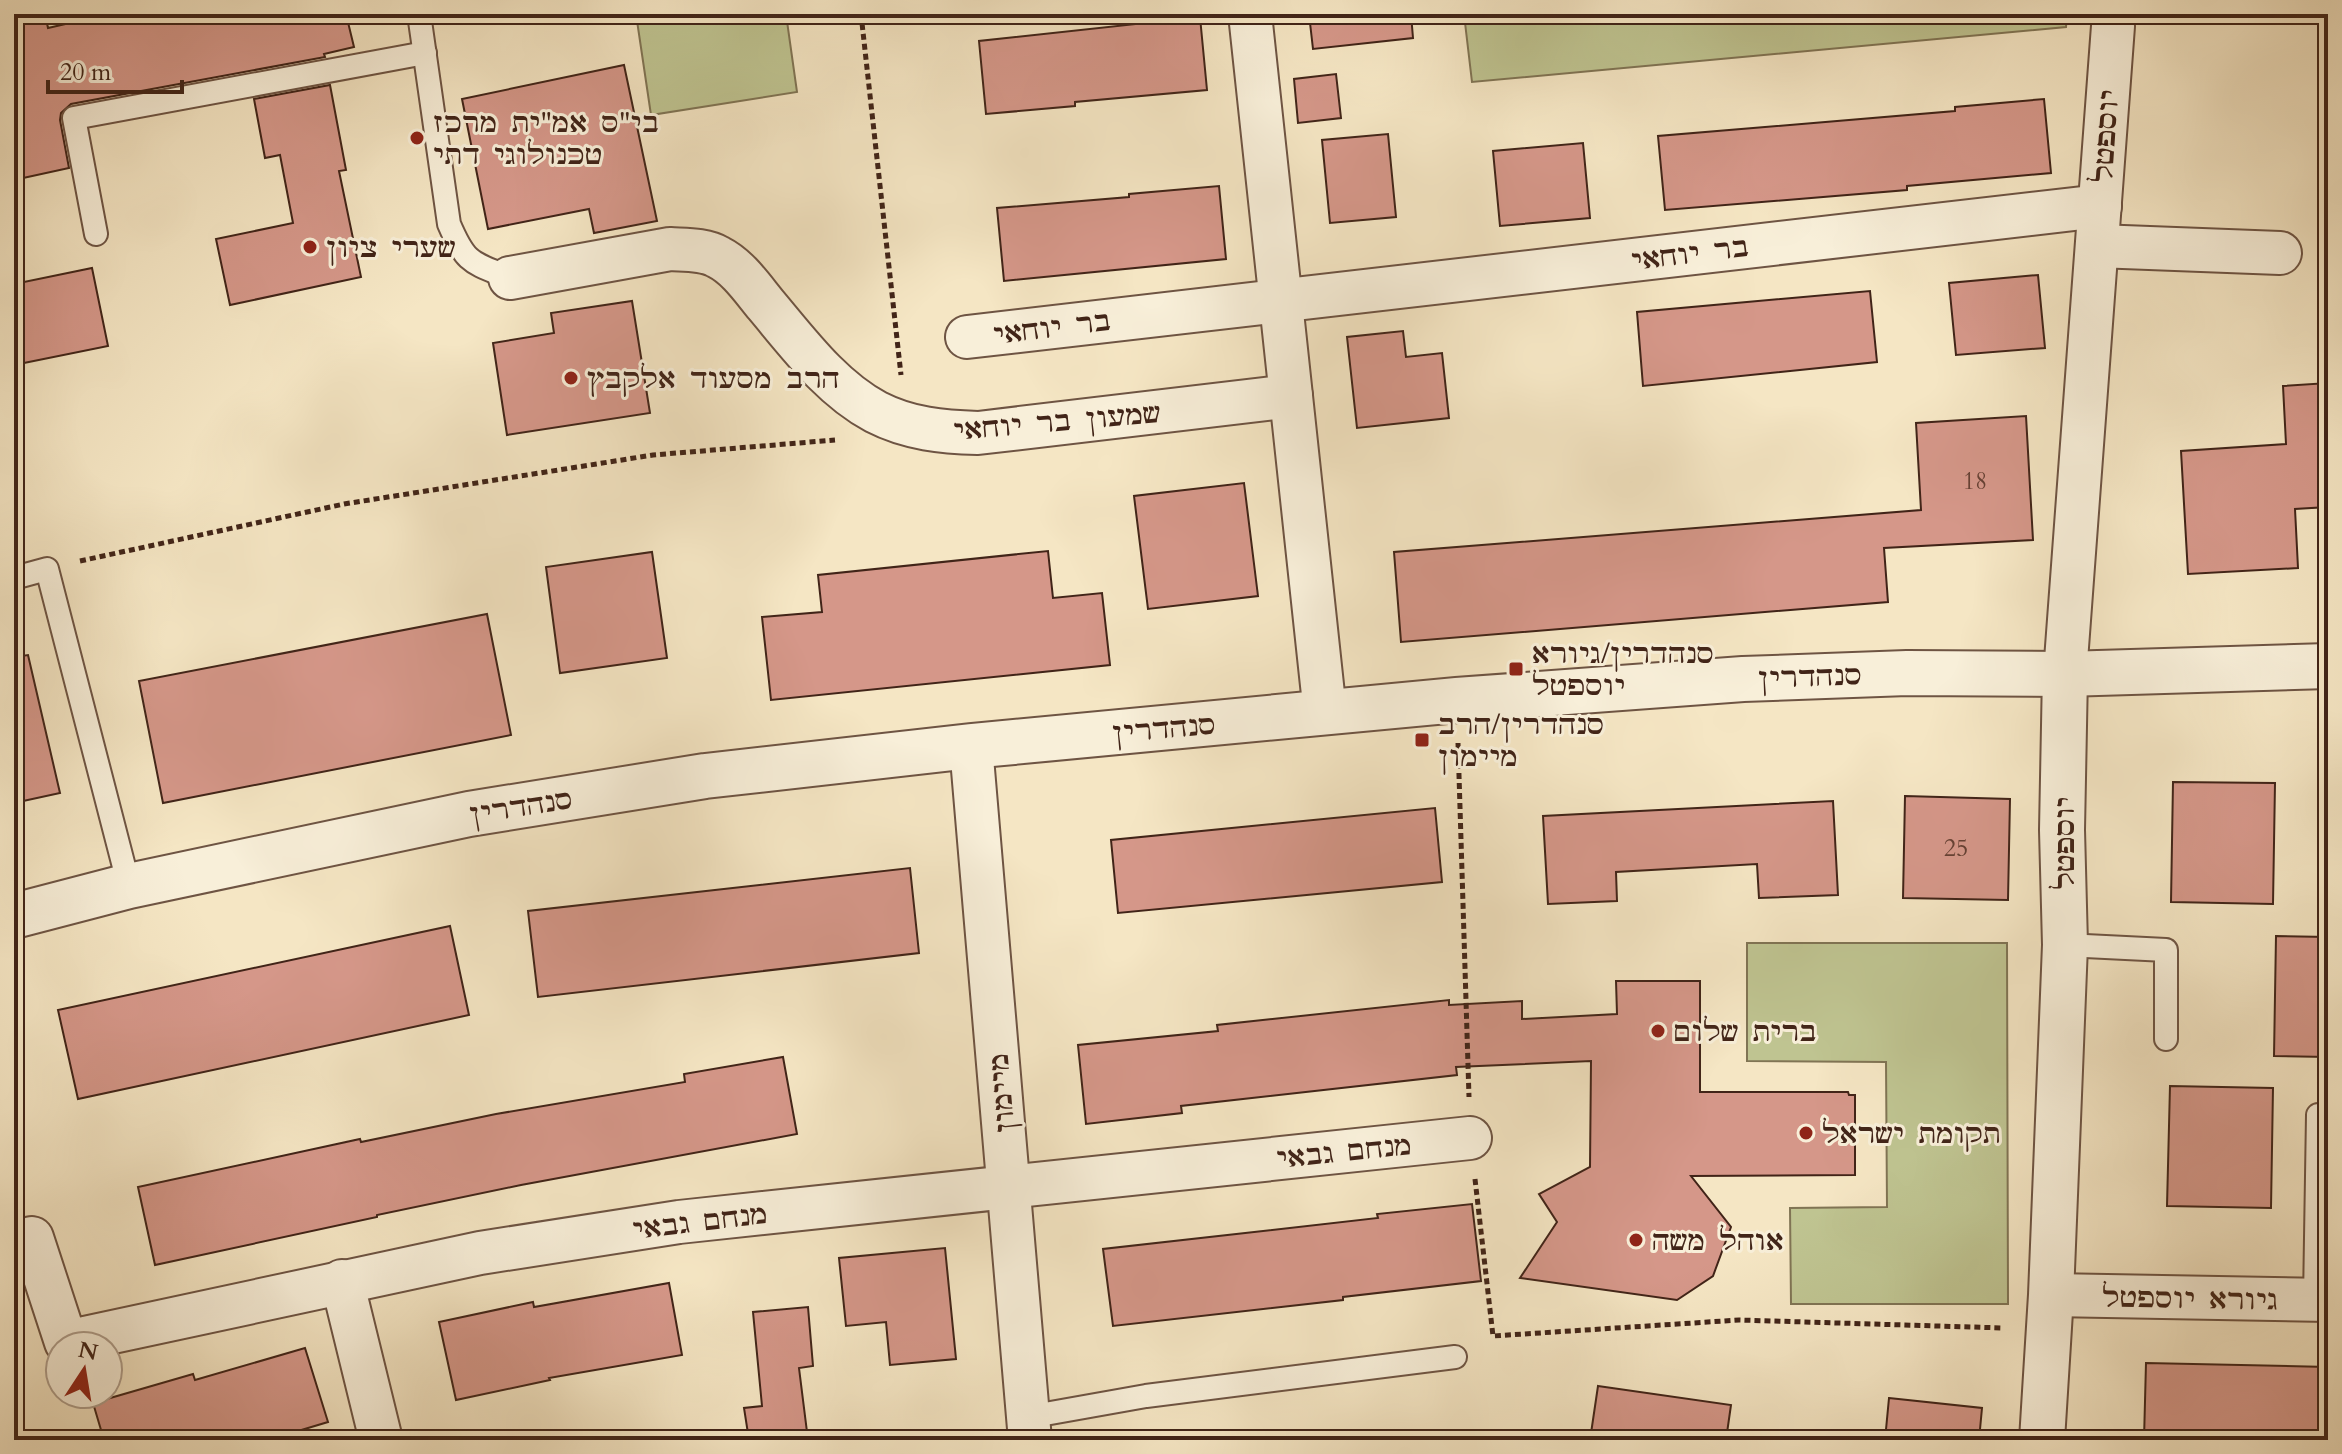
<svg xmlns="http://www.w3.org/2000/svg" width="2342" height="1454" viewBox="0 0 2342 1454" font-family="Cardo,'Frank Ruhl Libre',serif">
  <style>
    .green { fill: #bfc491; stroke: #807454; stroke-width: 2 }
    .building { fill: #d59789; stroke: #412418; stroke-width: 2 }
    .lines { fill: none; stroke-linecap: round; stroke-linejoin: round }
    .service-casing { stroke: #6e5443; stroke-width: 26 }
    .minor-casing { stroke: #6e5443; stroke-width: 46 }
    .tertiary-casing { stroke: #6e5443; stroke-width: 48 }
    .path { stroke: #412418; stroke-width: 5; stroke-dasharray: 6 4; stroke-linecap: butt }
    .service { stroke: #f8efd9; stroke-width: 22 }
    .minor { stroke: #f8efd9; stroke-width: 42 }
    .tertiary { stroke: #f8efd9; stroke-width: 44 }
    .poi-dot { fill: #8f2418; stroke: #f8efd9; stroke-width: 3 }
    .labels { text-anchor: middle; stroke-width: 6; stroke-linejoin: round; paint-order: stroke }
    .number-label { font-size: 24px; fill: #664134 }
    .poi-label { font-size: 28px; fill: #412418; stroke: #f8efd9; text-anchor: start }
    .street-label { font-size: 28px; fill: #412418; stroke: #f8efd9 }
  </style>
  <rect width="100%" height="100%" fill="#f5e6c4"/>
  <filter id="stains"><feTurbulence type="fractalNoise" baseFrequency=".0025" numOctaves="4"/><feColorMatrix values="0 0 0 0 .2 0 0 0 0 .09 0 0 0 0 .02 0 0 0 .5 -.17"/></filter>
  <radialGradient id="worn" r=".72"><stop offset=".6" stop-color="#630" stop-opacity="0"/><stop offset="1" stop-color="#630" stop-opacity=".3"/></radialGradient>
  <g class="green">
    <path d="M636,14h150l11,78 -146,23z"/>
    <path d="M1464,14h603l-1,13 -594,55z"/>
    <path d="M1747,943h260l1,361h-217l-1,-96 97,-1 -1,-145 -139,-1z"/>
  </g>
  <g class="building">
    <path d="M14,14h31l3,14 61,-14h237l8,33 -30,7 1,3 -254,47 -10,9 -1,7 9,48 -55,12z"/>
    <path d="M1309,14h102l2,24 -100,11z"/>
    <path d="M1200,17l7,73 -132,12v4l-89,8 -7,-73z"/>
    <path d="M624,65l33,156 -63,12 -5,-24 -101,20 -26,-130z"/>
    <path d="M1336,74l5,44 -43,5 -4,-44z"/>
    <path d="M330,85l16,85 -7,1 22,106 -131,28 -14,-66 77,-16 -13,-68 -15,3 -11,-59z"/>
    <path d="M2044,99l7,74 -144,13v4l-242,20 -7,-74 297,-25v-4z"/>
    <path d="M1388,134l8,83 -66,6 -8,-83z"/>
    <path d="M1583,143l7,75 -90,8 -7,-75z"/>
    <path d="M1219,186l7,73 -222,22 -7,-73 132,-11v-3z"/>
    <path d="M92,268l16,78 -94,19v-81z"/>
    <path d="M2038,275l7,73 -89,7 -7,-72z"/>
    <path d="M1870,291l7,71 -234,24 -6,-74z"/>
    <path d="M632,301l18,112 -143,22 -14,-92 61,-10 -3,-20z"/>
    <path d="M1403,331l3,26 36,-4 7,65 -92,10 -10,-91z"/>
    <path d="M2328,383v124l-33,2 3,59 -110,6 -7,-123 105,-7 -3,-58z"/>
    <path d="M2026,416l7,124 -149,8 4,54 -487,40 -7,-90 527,-42 -5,-87z"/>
    <path d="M1244,483l14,113 -110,13 -14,-113z"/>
    <path d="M1048,551l5,47 49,-5 8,72 -339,35 -9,-83 60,-5 -4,-37z"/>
    <path d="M652,552l15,106 -107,15 -14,-106z"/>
    <path d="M487,614l24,121 -348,68 -24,-122z"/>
    <path d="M28,655l32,138 -46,10v-146z"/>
    <path d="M2173,782l102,1 -2,121 -102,-2z"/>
    <path d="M1905,796l105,3 -2,101 -105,-2z"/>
    <path d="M1833,801l5,94 -79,3 -2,-34 -141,8 1,29 -69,3 -5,-88z"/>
    <path d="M1435,808l7,74 -324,31 -7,-73z"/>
    <path d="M910,868l9,85 -381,44 -10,-86z"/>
    <path d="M450,926l19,89 -391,84 -20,-89z"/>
    <path d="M2276,936l52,1v120l-54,-1z"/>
    <path d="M1616,981h84v111h148l1,3h6v80l-164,1 40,51 -18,49 -36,24 -157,-22 37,-56 -18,-28 51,-27 1,-106 -135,6 1,8 -276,31 1,7 -96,11 -8,-79 140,-14 -1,-6 232,-25v5l73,-4v18l95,-5z"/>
    <path d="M783,1057l14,77 -276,51 -144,30v2l-222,48 -17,-78 222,-48 1,3 135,-28 189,-32 -1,-8z"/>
    <path d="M2170,1086l103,2 -2,120 -104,-2z"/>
    <path d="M1472,1204l9,77 -138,16v3l-230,26 -10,-77 275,-31 -1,-4z"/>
    <path d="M945,1248l11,111 -66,6 -4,-43 -40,4 -7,-68z"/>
    <path d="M669,1283l13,72 -133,23 1,2 -94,20 -17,-78 94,-20 1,5z"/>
    <path d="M808,1307l5,59 -14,2 9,72h-59l-5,-32 18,-2 -9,-94z"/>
    <path d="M305,1348l23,74 -60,18h-164l-11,-37 100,-29 2,6z"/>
    <path d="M2146,1363l182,4v73h-184z"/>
    <path d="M1598,1386l133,19 -5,35h-136z"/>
    <path d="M1889,1398l93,10 -3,32h-94z"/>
  </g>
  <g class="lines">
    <defs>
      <g id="service">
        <path d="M419,14l30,210c17,40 22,38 61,54"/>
        <path d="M96,234l-22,-116 351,-65"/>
        <path d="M14,578l33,-9 82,317"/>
        <path d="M2065,945l101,5v89"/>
        <path d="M2315,1300l3,-185"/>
        <path d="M1028,1417l118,-21 309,-39"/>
      </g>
      <g id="minor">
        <path d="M1250,14l75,699"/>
        <path d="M2097,246l183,7"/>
        <path d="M510,278l160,-29c15,1 35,0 48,8 20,10 34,31 48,48 32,38 65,83 110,107 33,17 67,20 102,21l313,-37"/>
        <path d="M967,337l1133,-131"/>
        <path d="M2065,674l48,-648"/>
        <path d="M971,746l59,694"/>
        <path d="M14,1243l18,-5 34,104 414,-89 199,-31 791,-84"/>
        <path d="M342,1281l39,159"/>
        <path d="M2051,1295l277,5"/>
      </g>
      <g id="tertiary">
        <path d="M14,916l115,-30 340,-72 236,-38 266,-30 486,-46 286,-21 164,-6 158,1 263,-8"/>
        <path d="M2042,1440l9,-145 14,-350 -3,-115 3,-156"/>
      </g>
    </defs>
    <use href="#service" class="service-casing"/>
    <use href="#minor" class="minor-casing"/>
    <use href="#tertiary" class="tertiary-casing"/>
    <g class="path">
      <path d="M861,14l40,361"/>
      <path d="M80,561l264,-57 309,-49 182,-15"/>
      <path d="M1458,743l11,354"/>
      <path d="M1475,1179l18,157 246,-16 265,8"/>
    </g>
    <use href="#service" class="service"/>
    <use href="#minor" class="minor"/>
    <use href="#tertiary" class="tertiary"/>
  </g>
  <g class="poi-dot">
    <circle cx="417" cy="138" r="8"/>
    <circle cx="310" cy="247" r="8"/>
    <circle cx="571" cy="378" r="8"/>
    <rect x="1508" y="661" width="16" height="16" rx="4"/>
    <rect x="1414" y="732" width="16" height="16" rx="4"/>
    <circle cx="1658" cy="1031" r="8"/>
    <circle cx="1806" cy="1133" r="8"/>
    <circle cx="1636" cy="1240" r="8"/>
  </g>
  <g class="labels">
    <g class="number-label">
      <text x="1975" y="489">18</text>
      <text x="1956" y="856">25</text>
    </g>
    <g class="poi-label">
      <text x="433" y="132">בי"ס אמ"ית מרכז<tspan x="433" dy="32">טכנולוגי דתי</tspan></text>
      <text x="326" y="257">שערי ציון</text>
      <text x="587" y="388">הרב מסעוד אלקבץ</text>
      <text x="1532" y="663">סנהדרין/גיורא<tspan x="1532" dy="32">יוספטל</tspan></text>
      <text x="1438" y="734">סנהדרין/הרב<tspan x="1438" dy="32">מיימון</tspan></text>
      <text x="1674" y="1041">ברית שלום</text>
      <text x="1822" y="1143">תקומת ישראל</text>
      <text x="1652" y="1250">אוהל משה</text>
    </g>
    <g class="street-label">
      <text transform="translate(2105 136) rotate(-86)" y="10">יוספטל</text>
      <text transform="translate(1690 253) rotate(-7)" y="10">בר יוחאי</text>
      <text transform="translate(1052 327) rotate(-7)" y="10">בר יוחאי</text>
      <text transform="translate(1057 421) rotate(-5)" y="10">שמעון בר יוחאי</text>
      <text transform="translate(1810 676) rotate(-2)" y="10">סנהדרין</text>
      <text transform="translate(1164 728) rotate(-5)" y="10">סנהדרין</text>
      <text transform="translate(521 806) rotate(-9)" y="10">סנהדרין</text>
      <text transform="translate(2064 843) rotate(-90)" y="10">יוספטל</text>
      <text transform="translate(1001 1093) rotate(-95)" y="10">מיימון</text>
      <text transform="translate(1344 1151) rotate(-6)" y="10">מנחם גבאי</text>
      <text transform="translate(700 1221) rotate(-7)" y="10">מנחם גבאי</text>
      <text transform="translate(2190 1298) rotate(1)" y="10">גיורא יוספטל</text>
    </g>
  </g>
  <rect width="2342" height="1454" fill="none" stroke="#f5e6c4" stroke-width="48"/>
  <rect x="16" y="16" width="2310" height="1422" fill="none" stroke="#412418" stroke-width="4"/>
  <rect x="24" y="24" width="2294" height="1406" fill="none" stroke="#412418" stroke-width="2"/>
  <g transform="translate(84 1370) rotate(12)"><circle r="38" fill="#f8efd9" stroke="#af9e8c" stroke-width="2"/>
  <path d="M0-6L14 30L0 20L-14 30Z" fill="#8f2418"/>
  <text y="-12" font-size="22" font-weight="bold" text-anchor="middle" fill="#412418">N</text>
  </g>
  <path d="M48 80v12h134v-12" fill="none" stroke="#412418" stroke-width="4"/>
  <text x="60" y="80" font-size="24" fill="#412418" stroke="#f8efd9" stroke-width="6" paint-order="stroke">20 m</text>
  <rect width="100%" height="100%" filter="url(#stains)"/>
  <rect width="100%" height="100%" fill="url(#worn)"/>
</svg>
